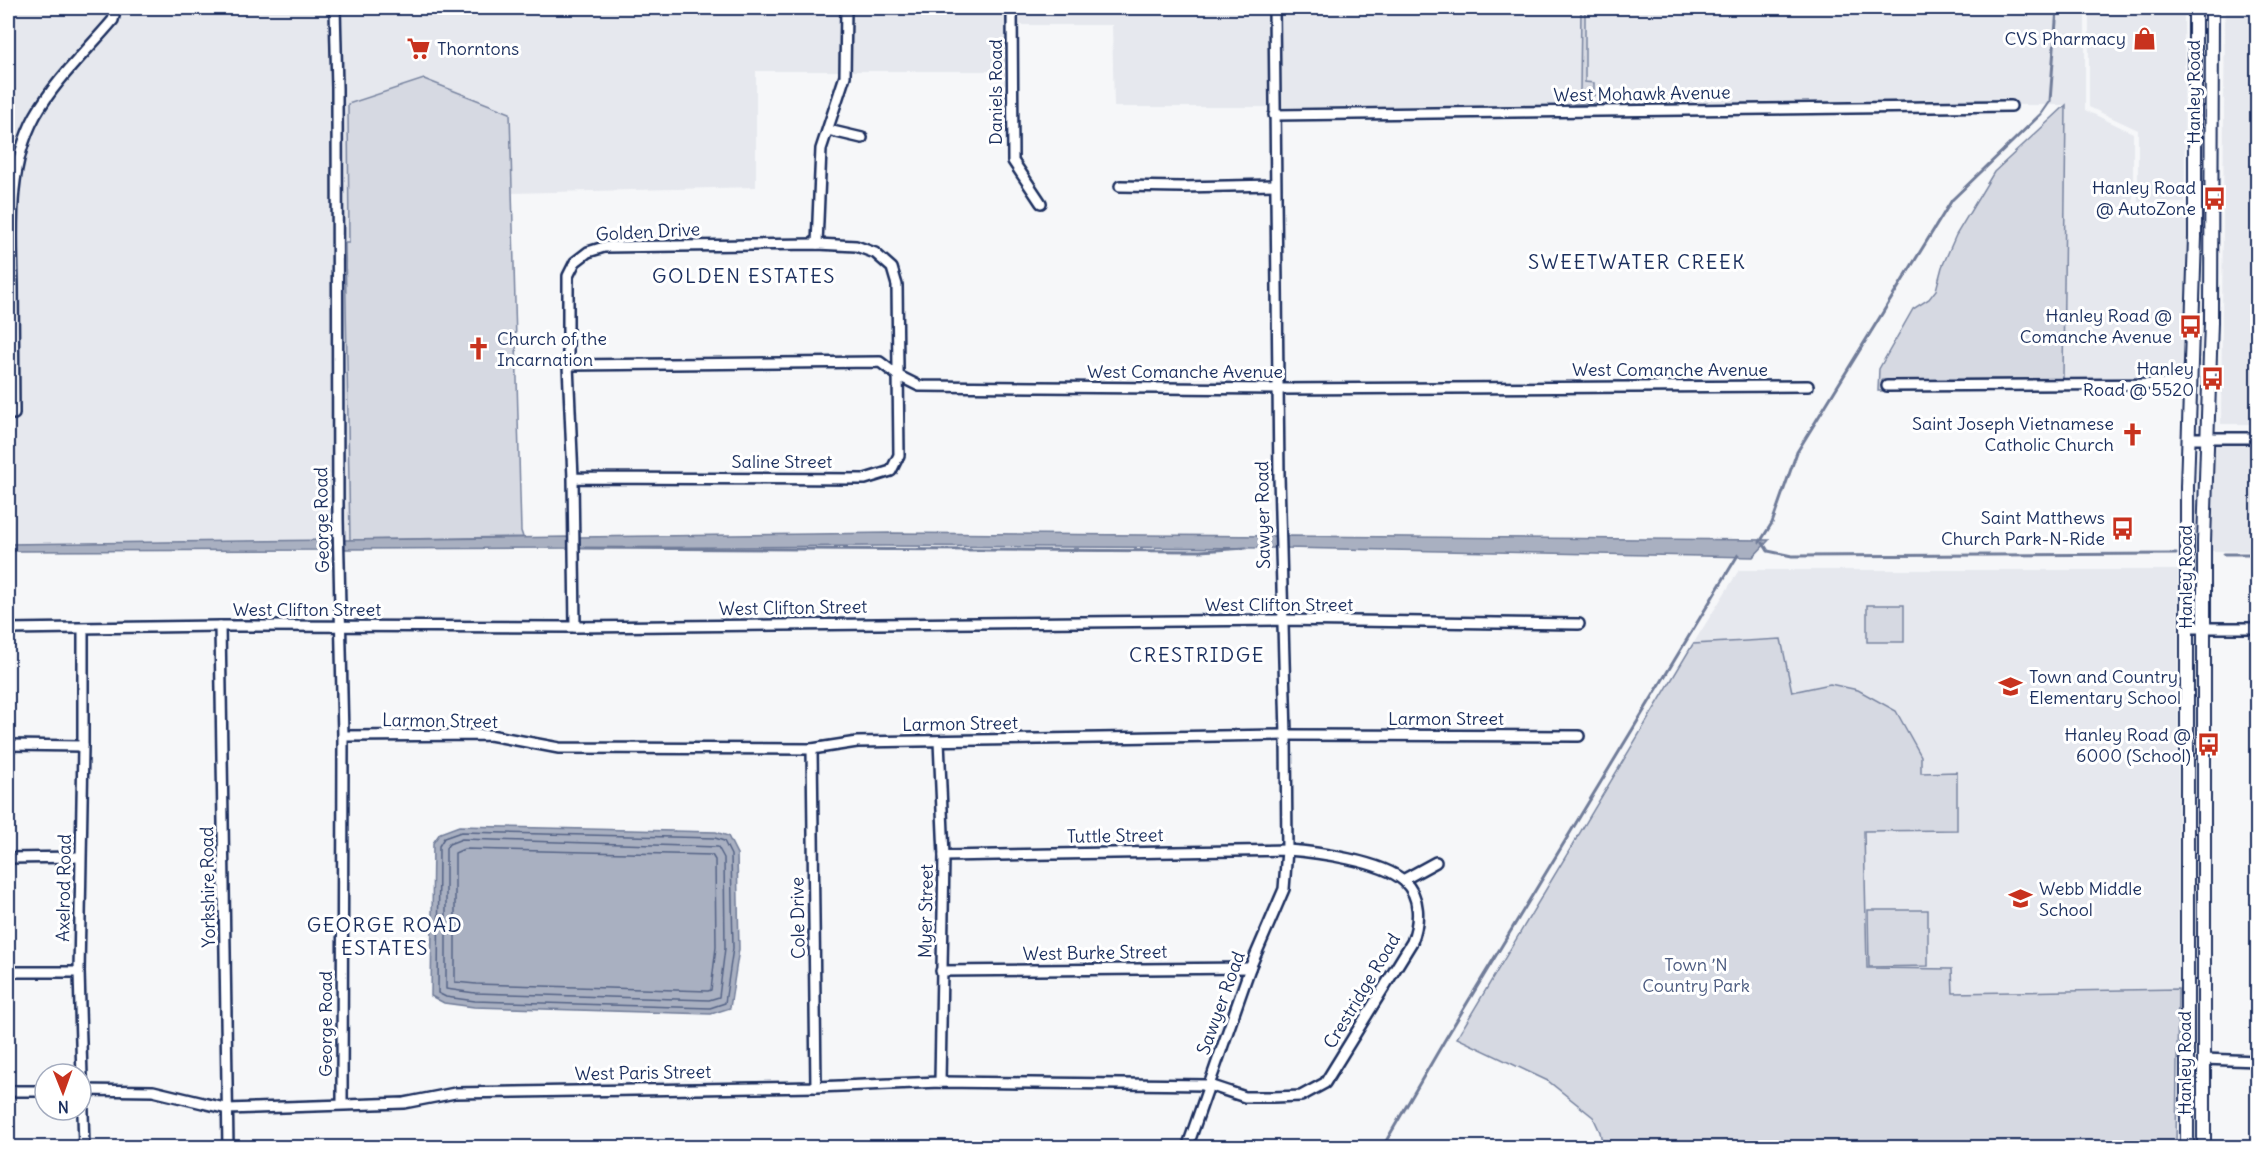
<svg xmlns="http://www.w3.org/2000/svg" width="2265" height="1155" viewBox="0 0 2265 1155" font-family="Delius,sans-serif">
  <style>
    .built { fill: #e6e8ee }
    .green { fill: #d6d9e2; stroke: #7884a0; stroke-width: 1.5 }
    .water { fill: #a9b0c1; stroke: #707c99; stroke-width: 1.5 }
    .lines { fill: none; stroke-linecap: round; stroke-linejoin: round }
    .shore { stroke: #546386; stroke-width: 1.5 }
    .stream { stroke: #707c99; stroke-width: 3 }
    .street-casing { stroke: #1b2f5e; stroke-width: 14 }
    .secondary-casing { stroke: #1b2f5e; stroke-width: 16 }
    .street { stroke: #fff; stroke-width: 9 }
    .secondary { stroke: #fff; stroke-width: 12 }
    .labels { text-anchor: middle; stroke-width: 6; stroke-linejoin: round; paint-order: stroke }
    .poi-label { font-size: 18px; fill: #1b2f5e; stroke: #fff; text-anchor: end }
    .street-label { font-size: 18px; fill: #1b2f5e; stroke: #fff }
    .park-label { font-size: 18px; fill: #4a5a7f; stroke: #fff }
    .neighbourhood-label { font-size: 20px; letter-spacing: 1.5px; fill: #1b2f5e; stroke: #fff }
  </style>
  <rect width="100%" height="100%" fill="#f6f7f9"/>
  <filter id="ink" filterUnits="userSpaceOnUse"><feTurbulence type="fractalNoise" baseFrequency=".0167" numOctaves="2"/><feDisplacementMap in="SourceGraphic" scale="12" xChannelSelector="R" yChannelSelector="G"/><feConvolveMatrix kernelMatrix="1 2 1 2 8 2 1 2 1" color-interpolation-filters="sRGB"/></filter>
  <g filter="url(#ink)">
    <g class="built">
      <path d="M8,8h103l-3,9 -58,67 -19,29 -15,33 -8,57z"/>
      <path d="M122,8h208l2,80 1,452 -325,4v-29h6l-1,-51h-5v-183l1,139h10l-2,-209 4,-36 5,-25 14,-31 18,-27 58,-68z"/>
      <path d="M340,8h500l-1,63h-83v116l-245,6 -1,-80 -161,130h-3l4,297h-7v-452z"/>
      <path d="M851,8h156v63h-157z"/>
      <path d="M1018,8h251v99h-155l-2,-82h-94z"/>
      <path d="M1279,8h806v102l48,23v69l2,4 50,2 5,-5 -1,-195 1,229 -4,141 -123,1 3,-274h-50l-1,-5 -492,6 -244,1z"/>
      <path d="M2089,8h95l1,195 -47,-1v-72l-49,-23z"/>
      <path d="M2225,8h32v416h-36z"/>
      <path d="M2211,444h46v107h-48z"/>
      <path d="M1739,570h439v419l-225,4 -1,-24 -85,-1 -3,-137 93,-1v-58l-36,1 -91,-89 -38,8 -99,-48z"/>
    </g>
    <g class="green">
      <path d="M1581,8h4v74l9,1v12h43l-5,7 -58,2 -8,-6 1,-4 13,-1z"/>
      <path d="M424,79l86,34 11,418 2,6 -173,3 -5,-297h4l-1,-139z"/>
      <path d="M2066,105l-3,274 -181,1v11h-4l1,-22 34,-60 16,-10 7,-9 6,-23 14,-32 38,-63z"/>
      <rect x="1867" y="605" width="37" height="37"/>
      <path d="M1781,639l11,53 38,-8 28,6 38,21 25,45v17l36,-1v58l-93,1 3,137 85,1 1,24 225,-4 -2,158h-573l-3,-15 -7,-15 -45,-36 -91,-43 236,-394z"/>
      <path d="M1868,910h60v56l-59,1z"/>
    </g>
    <g class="water">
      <path d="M891,533l384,3v12l-391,-2 -305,2v-11z"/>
      <path d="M1285,536l484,4 -16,17 -468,-9z"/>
      <path d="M569,537v11l-225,1 -1,-9z"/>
      <path d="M333,540v10l-325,1v-7z"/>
      <path d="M459,826l257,6 12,4 9,18 2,95 -9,59 -19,6 -237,-7 -30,-4 -13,-7 2,-153 7,-10z"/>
    </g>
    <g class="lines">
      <g class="shore">
        <path d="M461,832l254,6 9,3 7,14 2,93 -8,55 -15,5 -235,-7 -29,-4 -8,-4 1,-147 5,-8z"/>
        <path d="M462,839l256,8 6,11 1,90 -6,49 -10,3 -234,-7 -29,-4v-141l3,-4z"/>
        <path d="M464,849l248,6 3,5 1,87 -5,43 -3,1 -232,-7 -21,-2v-129z"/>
      </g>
      <g class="stream">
        <path d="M1760,542l12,-19 25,-71 155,-252 89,-86 9,-13 7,-93"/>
        <path d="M1763,543l5,8 24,5 384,-2"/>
        <path d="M579,548l621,3 46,-3"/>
        <path d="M2224,554h34"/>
        <path d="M1382,1148l64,-110 292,-483"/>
      </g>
      <defs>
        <g id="street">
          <path d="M335,8l2,80 1,432 5,216 -1,368"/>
          <path d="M1012,8l1,153 28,42"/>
          <path d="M1274,115l737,-9"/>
          <path d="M828,130l34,8"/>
          <path d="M1120,186l61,1 94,-2"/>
          <path d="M817,244l4,-95 24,-73 1,-68"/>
          <path d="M568,365l312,-3 17,13 22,11 359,3 530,-3"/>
          <path d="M1887,386l304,-2"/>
          <path d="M14,414c0,-42 -1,-85 -1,-128 -1,-57 -6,-118 22,-170 20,-36 52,-65 78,-96l3,-12"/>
          <path d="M2189,438h69"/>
          <path d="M573,478l292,1 26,-8 8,-16 -2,-170 -5,-17 -17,-15 -19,-7 -39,-2 -213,3 -16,5 -13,10 -7,14v89l5,113 2,149"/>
          <path d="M220,626l8,522"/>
          <path d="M2187,628h71"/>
          <path d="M8,629l212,-3 355,1 706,-7 298,4"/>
          <path d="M83,629v117l-4,226 5,176"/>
          <path d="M343,736l147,-1 69,13 253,1 45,-7 429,-7 293,1"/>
          <path d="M939,741l5,115 -4,226"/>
          <path d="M8,745l75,1"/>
          <path d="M812,749l4,338"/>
          <path d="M8,858l72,-1"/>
          <path d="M1403,880l33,-18"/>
          <path d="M941,971l309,-3"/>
          <path d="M8,972h71"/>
          <path d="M2203,1059l55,2"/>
          <path d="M81,1090l72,1 75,18 176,-6 51,-10 361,-6 124,-5 269,3 36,12h28l28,-1 24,-13 87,-141c8,-21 9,-45 -8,-61 -22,-20 -88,-29 -117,-31l-343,6"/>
          <path d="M8,1091h37"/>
          <path d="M1187,1148l63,-180 34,-79 3,-39 -1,-115 -7,-259 -5,-468"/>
        </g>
        <g id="secondary">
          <path d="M2187,1148v-661l8,-250v-229"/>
          <path d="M2204,1148v-606l7,-220 1,-314"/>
        </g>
      </defs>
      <use href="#street" class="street-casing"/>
      <use href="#secondary" class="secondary-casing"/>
      <use href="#street" class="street"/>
      <use href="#secondary" class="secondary"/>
    </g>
  </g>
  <defs>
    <symbol id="shop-bare" viewBox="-9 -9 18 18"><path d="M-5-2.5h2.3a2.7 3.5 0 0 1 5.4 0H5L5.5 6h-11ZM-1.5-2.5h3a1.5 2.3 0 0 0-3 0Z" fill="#c8321e" stroke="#fff" stroke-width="2.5" paint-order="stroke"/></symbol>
    <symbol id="supermarket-bare" viewBox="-9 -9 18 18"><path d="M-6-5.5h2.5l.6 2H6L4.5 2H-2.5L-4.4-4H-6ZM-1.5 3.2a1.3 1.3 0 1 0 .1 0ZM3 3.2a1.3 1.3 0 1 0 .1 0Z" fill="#c8321e" stroke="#fff" stroke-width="2.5" paint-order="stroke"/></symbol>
    <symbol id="bus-bare" viewBox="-9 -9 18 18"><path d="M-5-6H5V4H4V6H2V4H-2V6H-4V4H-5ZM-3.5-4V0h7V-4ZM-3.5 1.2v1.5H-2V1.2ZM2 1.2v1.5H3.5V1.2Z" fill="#c8321e" stroke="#fff" stroke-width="2.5" paint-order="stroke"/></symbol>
    <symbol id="church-bare" viewBox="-9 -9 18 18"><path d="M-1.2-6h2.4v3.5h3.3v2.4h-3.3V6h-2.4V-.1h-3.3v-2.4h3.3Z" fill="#c8321e" stroke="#fff" stroke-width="2.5" paint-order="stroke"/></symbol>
    <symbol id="school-bare" viewBox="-9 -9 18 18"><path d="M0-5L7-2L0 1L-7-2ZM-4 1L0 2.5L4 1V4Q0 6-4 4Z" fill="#c8321e" stroke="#fff" stroke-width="2.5" paint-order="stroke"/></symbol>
  </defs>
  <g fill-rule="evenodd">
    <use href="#shop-bare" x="2128" y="22" width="33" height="33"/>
    <use href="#supermarket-bare" x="402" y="32" width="33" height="33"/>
    <use href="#bus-bare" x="2198" y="182" width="33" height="33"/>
    <use href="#bus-bare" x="2174" y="310" width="33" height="33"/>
    <use href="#church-bare" x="462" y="332" width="33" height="33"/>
    <use href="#bus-bare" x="2196" y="362" width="33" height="33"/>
    <use href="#church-bare" x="2116" y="418" width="33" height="33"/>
    <use href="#bus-bare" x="2106" y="512" width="33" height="33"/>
    <use href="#school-bare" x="1994" y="670" width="33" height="33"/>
    <use href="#bus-bare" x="2192" y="728" width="33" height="33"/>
    <use href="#school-bare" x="2004" y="882" width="33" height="33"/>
  </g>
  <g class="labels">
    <g class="poi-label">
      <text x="2126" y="45">CVS Pharmacy</text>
      <text x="437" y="55" text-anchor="start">Thorntons</text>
      <text x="2196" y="194">Hanley Road<tspan x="2196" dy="21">@ AutoZone</tspan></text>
      <text x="2172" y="322">Hanley Road @<tspan x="2172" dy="21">Comanche Avenue</tspan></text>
      <text x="497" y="345" text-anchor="start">Church of the<tspan x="497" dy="21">Incarnation</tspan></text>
      <text x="2194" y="375">Hanley<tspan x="2194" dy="21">Road @ 5520</tspan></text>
      <text x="2114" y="430">Saint Joseph Vietnamese<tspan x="2114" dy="21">Catholic Church</tspan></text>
      <text x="2105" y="524">Saint Matthews<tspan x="2105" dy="21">Church Park-N-Ride</tspan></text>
      <text x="2029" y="683" text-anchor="start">Town and Country<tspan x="2029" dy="21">Elementary School</tspan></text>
      <text x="2191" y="741">Hanley Road @<tspan x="2191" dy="21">6000 (School)</tspan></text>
      <text x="2039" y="895" text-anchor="start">Webb Middle<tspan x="2039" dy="21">School</tspan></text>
    </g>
    <g class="street-label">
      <text transform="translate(996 92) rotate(-90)" y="6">Daniels Road</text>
      <text transform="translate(2194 92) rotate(-90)" y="6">Hanley Road</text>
      <text transform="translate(1642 94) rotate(-1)" y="6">West Mohawk Avenue</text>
      <text transform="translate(648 232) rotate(-3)" y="6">Golden Drive</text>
      <text x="1670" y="376">West Comanche Avenue</text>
      <text x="1185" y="378">West Comanche Avenue</text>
      <text x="782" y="468">Saline Street</text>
      <text transform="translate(1263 515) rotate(-91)" y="6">Sawyer Road</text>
      <text transform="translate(322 520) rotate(-91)" y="6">George Road</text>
      <text transform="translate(2186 577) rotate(-90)" y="6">Hanley Road</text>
      <text x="1279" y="611">West Clifton Street</text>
      <text transform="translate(793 608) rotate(-1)" y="6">West Clifton Street</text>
      <text x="307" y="616">West Clifton Street</text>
      <text x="1446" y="725">Larmon Street</text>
      <text transform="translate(440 721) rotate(1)" y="6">Larmon Street</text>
      <text transform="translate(960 724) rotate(-1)" y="6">Larmon Street</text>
      <text transform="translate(1115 836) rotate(-1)" y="6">Tuttle Street</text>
      <text transform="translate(208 887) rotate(-91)" y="6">Yorkshire Road</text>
      <text transform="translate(64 888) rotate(-89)" y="6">Axelrod Road</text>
      <text transform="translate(926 911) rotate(-89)" y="6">Myer Street</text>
      <text transform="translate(798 918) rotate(-91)" y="6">Cole Drive</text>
      <text transform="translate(1095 953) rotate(-1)" y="6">West Burke Street</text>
      <text transform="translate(1362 991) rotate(-59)" y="6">Crestridge Road</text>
      <text transform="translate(1221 1003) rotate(-70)" y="6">Sawyer Road</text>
      <text transform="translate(326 1024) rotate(-90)" y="6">George Road</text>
      <text transform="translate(2185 1063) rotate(-90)" y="6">Hanley Road</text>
      <text transform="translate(643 1073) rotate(-1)" y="6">West Paris Street</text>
    </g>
    <g class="park-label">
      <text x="1696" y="971">Town ’N<tspan x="1696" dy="21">Country Park</tspan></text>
    </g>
    <g class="neighbourhood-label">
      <text x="1637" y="269">SWEETWATER CREEK</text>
      <text x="744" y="283">GOLDEN ESTATES</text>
      <text x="1197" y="662">CRESTRIDGE</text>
      <text x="385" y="932">GEORGE ROAD<tspan x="385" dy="23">ESTATES</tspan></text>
    </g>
  </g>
  <rect width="2265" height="1155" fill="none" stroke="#fff" stroke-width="30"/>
  <rect x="15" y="15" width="2235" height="1125" fill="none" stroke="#1b2f5e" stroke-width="2" filter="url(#ink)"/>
  <g transform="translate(63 1092) rotate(179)"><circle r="28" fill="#ffffff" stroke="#a4acbf" stroke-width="1.5"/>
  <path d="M0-4.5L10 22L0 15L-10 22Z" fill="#c8321e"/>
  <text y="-9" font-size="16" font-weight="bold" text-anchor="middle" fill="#1b2f5e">N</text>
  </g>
</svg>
